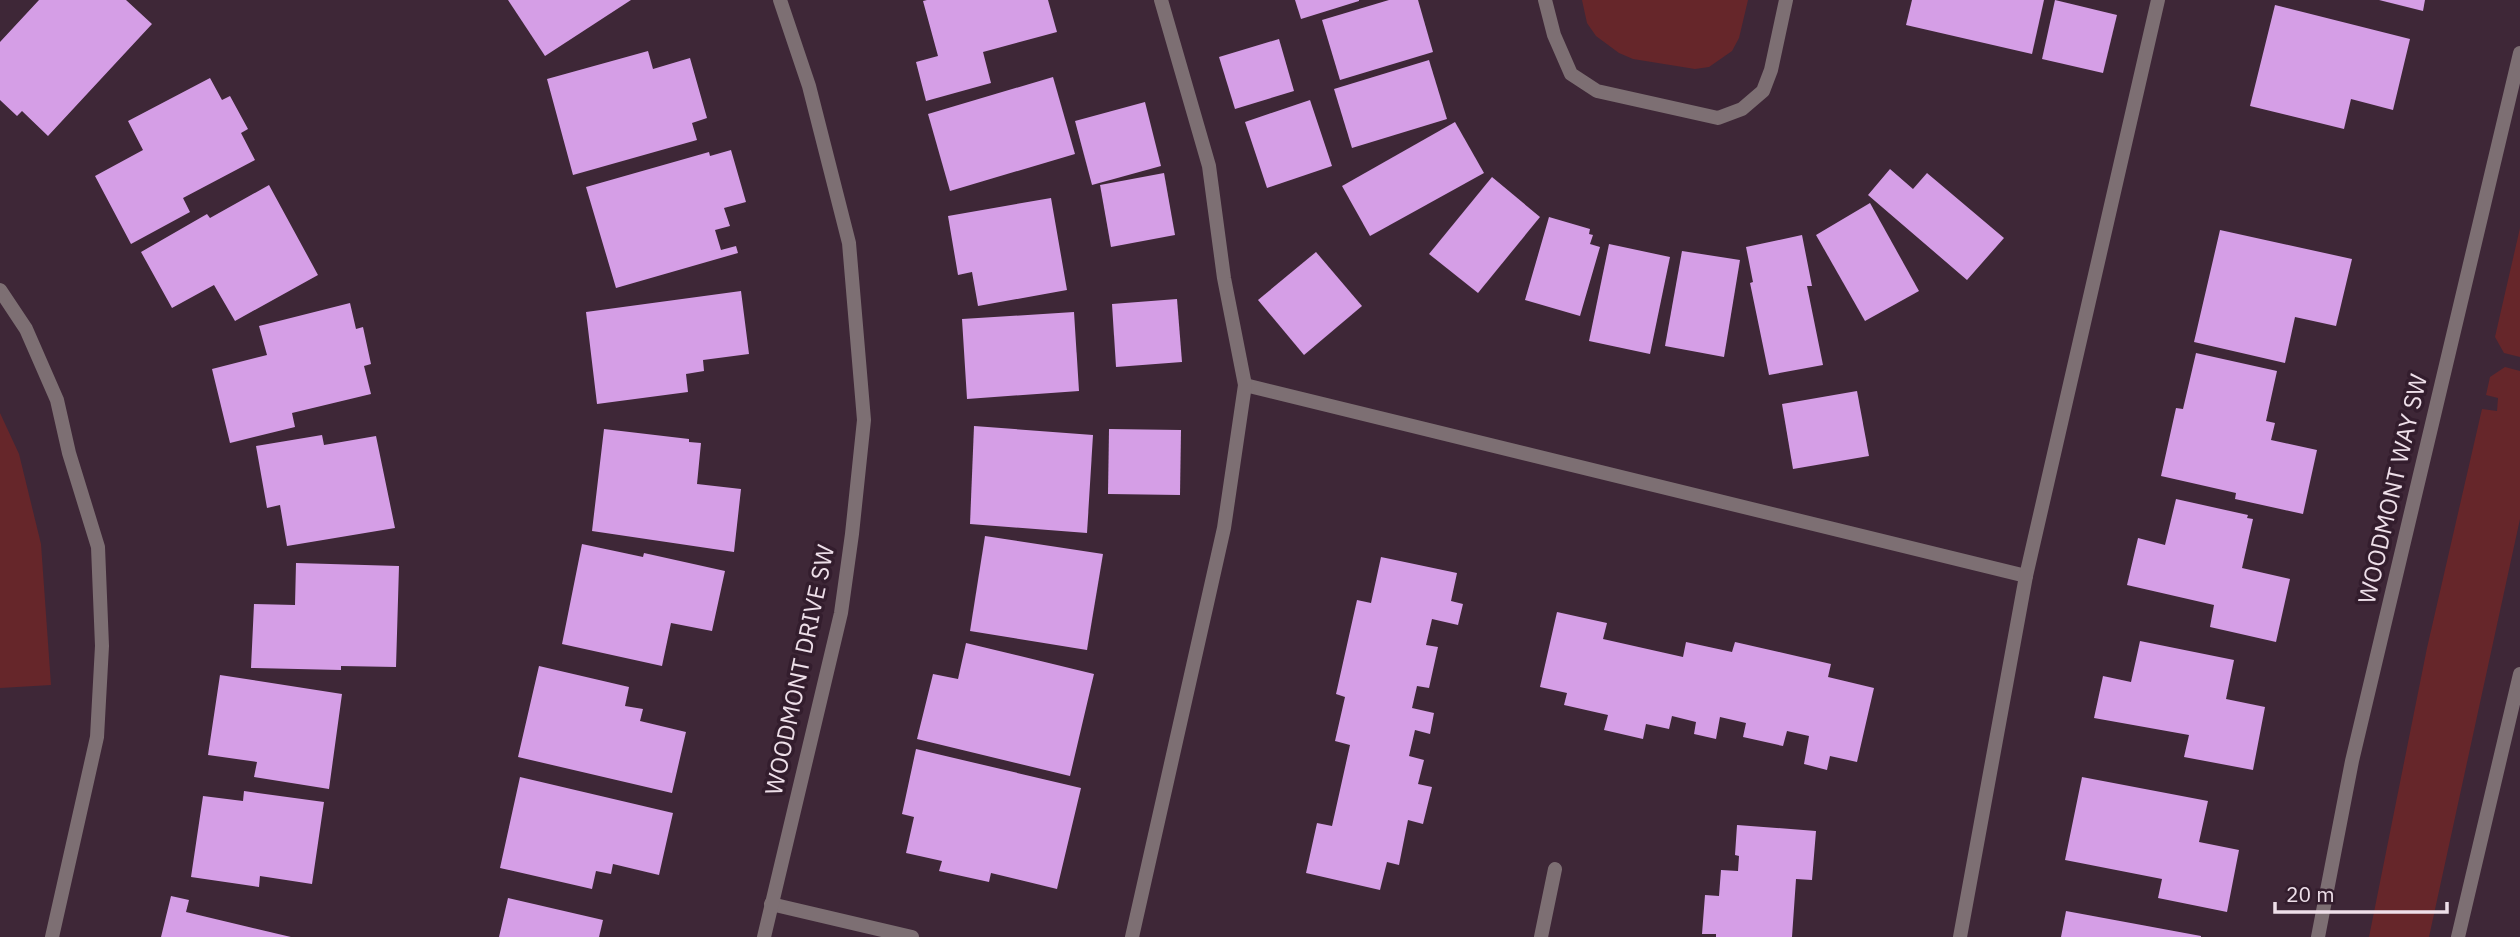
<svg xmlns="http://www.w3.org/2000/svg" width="2520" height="937" viewBox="0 0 2520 937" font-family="'IBM Plex Sans',sans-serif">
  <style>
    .green { fill: #66262a }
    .building { fill: #d59ee6 }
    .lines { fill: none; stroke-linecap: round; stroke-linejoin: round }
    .service { stroke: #7d6f73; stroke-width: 14 }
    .minor { stroke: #7d6f73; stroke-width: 14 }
    .tertiary { stroke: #7d6f73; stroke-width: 14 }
    .labels { text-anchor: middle; stroke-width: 7; stroke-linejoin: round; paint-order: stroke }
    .street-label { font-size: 24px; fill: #eedfe9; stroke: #331d2d }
  </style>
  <rect width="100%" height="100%" fill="#3e2737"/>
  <g class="green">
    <path d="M1582,0h166l-9,38 -7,13 -23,16 -14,2 -62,-10 -14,-6 -23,-17 -9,-13z"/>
    <path d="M2520,228v129l-16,-4 -9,-16z"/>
    <path d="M2505,367l15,4v148l-91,418h-60l58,-289 55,-239 15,2 1,-13 -12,-3 4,-18z"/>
    <path d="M0,413l19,41 22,90 10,141 -51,3z"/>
  </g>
  <g class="building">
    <path d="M39,0h87l26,24 -104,112 -26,-25 -5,5 -17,-16v-58z"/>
    <path d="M508,0h123l-86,56z"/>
    <path d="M927,0h121l9,32 -74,20 8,31 -65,18 -10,-39 22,-6 -15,-55z"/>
    <path d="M1295,0h64v1l-58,18z"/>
    <path d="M1389,0h29l15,52 -93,28 -18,-60z"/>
    <path d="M1912,0h132l-12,54 -126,-29z"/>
    <path d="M2055,0l62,15 -14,58 -61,-14z"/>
    <path d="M2379,0h46l-2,11z"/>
    <path d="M2275,5l135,34 -17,71 -42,-11 -7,30 -94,-23z"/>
    <path d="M1279,39l15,52 -59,18 -16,-52z"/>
    <path d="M648,51l5,18 37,-11 17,60 -15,5 5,17 -124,35 -26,-96z"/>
    <path d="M1429,60l18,59 -95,29 -18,-59z"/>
    <path d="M1053,77l22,77 -125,37 -22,-77z"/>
    <path d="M210,78l12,22 8,-4 18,33 -7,4 14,27 -72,38 7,14 -59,32 -36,-68 48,-26 -15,-29z"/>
    <path d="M1310,100l22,66 -65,22 -22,-66z"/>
    <path d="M1145,102l16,64 -69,19 -17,-64z"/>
    <path d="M1455,122l29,51 -114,63 -28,-50z"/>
    <path d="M731,150l15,52 -22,6 6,18 -15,4 6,20 15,-4 2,7 -122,35 -30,-101 123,-35 1,4z"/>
    <path d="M1890,169l23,20 14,-16 77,65 -37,42 -99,-85z"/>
    <path d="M1164,173l11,62 -64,12 -11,-62z"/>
    <path d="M1492,177l48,40 -62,76 -49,-39z"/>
    <path d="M269,185l49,90 -83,46 -21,-36 -42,23 -31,-56 66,-38 3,4z"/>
    <path d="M1051,198l16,92 -89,16 -6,-34 -14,3 -10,-59z"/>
    <path d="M1870,203l49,88 -54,30 -49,-86z"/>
    <path d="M1549,217l41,12 -1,5 4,1 -3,9 10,3 -20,69 -55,-16z"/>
    <path d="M2220,230l132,29 -16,67 -41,-9 -10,46 -91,-21z"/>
    <path d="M1802,235l10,51h-5l16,79 -54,10 -19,-92 3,-1 -7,-35z"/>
    <path d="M1609,244l61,13 -20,97 -61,-13z"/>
    <path d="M1682,251l58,9 -16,97 -59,-11z"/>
    <path d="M1316,252l46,54 -58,49 -46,-55z"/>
    <path d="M741,291l8,63 -46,6 1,11 -18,3 2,18 -91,12 -11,-92z"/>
    <path d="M1177,299l5,63 -66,5 -4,-63z"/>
    <path d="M350,303l6,26 7,-2 8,37 -7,2 7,28 -79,19 3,14 -65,16 -18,-74 55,-14 -8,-29z"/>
    <path d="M1074,312l5,79 -112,8 -5,-80z"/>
    <path d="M2196,353l81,18 -11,50 9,2 -4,17 46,10 -14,64 -68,-15 1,-6 -75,-17 15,-68 7,1z"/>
    <path d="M1857,391l12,65 -76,13 -11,-65z"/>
    <path d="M974,426l119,9 -6,98 -117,-9z"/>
    <path d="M604,429l85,10v3l12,1 -4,41 44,5 -7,63 -142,-21z"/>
    <path d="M1109,429l72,1 -1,65 -72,-1z"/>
    <path d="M322,435l2,10 52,-9 19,92 -108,18 -7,-41 -13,3 -11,-62z"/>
    <path d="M2176,499l72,16 -1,3 6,1 -11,49 48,11 -14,63 -66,-15 4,-22 -87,-20 11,-47 27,7z"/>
    <path d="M985,536l118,18 -16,96 -117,-19z"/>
    <path d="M582,544l61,13 1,-4 81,18 -13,60 -41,-8 -9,43 -100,-22z"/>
    <path d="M1381,557l76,16 -6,28 12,3 -5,21 -26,-6 -6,26 12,2 -9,41 -12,-2 -5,22 22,5 -4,21 -15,-4 -6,26 15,4 -6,24 14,3 -9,37 -15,-4 -9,45 -12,-3 -7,28 -74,-17 11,-50 15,3 18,-81 -15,-4 10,-44 -9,-3 21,-94 14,3z"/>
    <path d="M296,563l103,3 -3,101 -55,-1v4l-90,-2 3,-64 41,1z"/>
    <path d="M1557,612l50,11 -4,16 80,18 3,-15 46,10 3,-10 96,22 -3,13 46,11 -17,74 -27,-6 -3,14 -23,-6 5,-28 -22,-5 -4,15 -40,-9 3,-14 -26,-6 -4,22 -22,-5 2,-12 -24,-6 -3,13 -23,-5 -3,15 -39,-9 4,-15 -44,-10 3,-12 -27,-6z"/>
    <path d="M2140,641l94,19 -8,39 39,8 -12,63 -69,-13 5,-22 -95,-17 9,-42 28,6z"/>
    <path d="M966,643l128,31 -24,102 -153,-37 16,-65 25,5z"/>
    <path d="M539,666l90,21 -4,19 18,3 -3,12 46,11 -14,61 -154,-36z"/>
    <path d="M220,675l122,19 -13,95 -75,-12 3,-15 -49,-7z"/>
    <path d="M916,749l165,39 -24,101 -66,-16 -2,9 -50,-11 3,-10 -36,-8 8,-36 -12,-3z"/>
    <path d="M520,777l153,36 -14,62 -46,-11 -2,10 -15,-3 -4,18 -92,-21z"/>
    <path d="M2082,777l126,24 -9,41 40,8 -12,62 -69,-14 4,-19 -97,-19z"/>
    <path d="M244,791l80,11 -12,82 -52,-8 -1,11 -68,-10 12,-81 40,5z"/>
    <path d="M1737,825l79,6 -4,49 -16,-1 -4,58h-76v-3h-14l3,-39 14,1 2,-26 17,1 1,-15 -4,-1z"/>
    <path d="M171,896l18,4 -3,12 105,25h-130z"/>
    <path d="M508,898l95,22 -4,17h-100z"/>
    <path d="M2066,911l135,25v1h-140z"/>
  </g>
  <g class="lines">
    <g class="service">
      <path d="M1245,385l781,191"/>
      <path d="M1132,937l92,-409 21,-143 -21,-107 -15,-112 -48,-166"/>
      <path d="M1960,937l66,-361 132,-576"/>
    </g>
    <g class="minor">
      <path d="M1545,0l9,35 17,39 26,17 121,27 24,-9 21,-18 8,-21 15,-70"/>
      <path d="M0,290l26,39 31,71 12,53 29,94 4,99 -5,91 -45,200"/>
      <path d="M771,904l141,33"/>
      <path d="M764,937l77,-324 11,-79 12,-114 -15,-177 -40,-157 -29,-86"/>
      <path d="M1541,937l14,-68"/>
      <path d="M2318,937l34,-176 168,-708"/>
    </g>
    <path class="tertiary" d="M2458,937l62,-263"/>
  </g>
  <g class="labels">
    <g class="street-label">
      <text transform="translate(2393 489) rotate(-77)" y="8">WOODMONT WAY SW</text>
      <text transform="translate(800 670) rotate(-78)" y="8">WOODMONT DRIVE SW</text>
    </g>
  </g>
  <path d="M2275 902v10h172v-10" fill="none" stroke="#eedfe9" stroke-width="3.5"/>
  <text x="2286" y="902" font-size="21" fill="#eedfe9" stroke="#331d2d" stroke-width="5" paint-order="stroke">20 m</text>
</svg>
